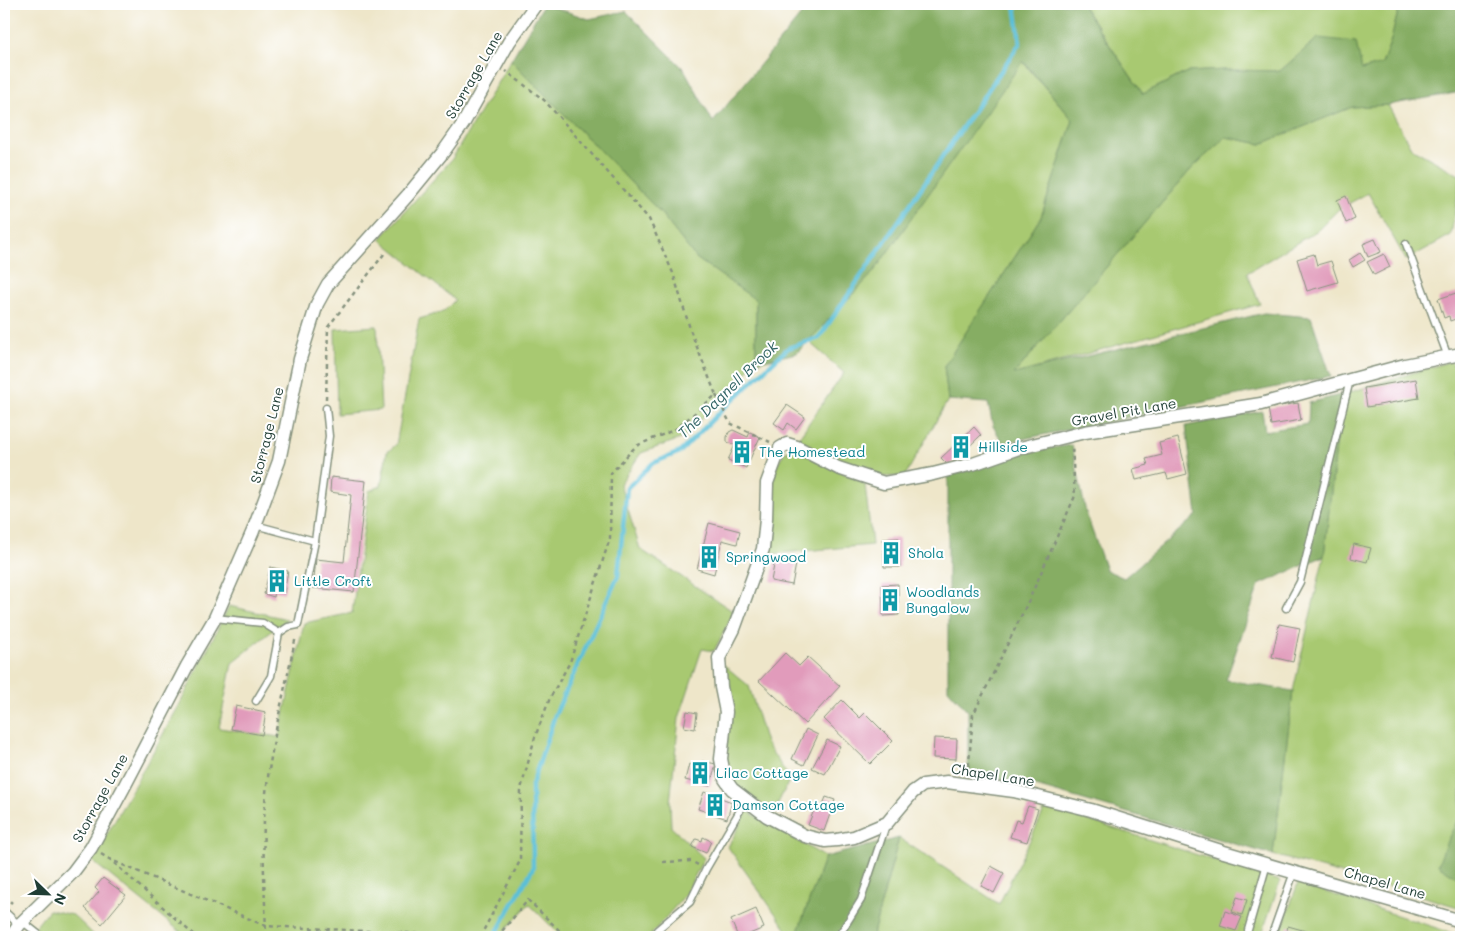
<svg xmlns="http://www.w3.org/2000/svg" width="1465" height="941" viewBox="0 0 1465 941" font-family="Mali,sans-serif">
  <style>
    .green { fill: #a8c971; stroke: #648352 }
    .forest { fill: #86ad63; stroke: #52754c }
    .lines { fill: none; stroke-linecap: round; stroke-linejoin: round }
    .stream { stroke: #5abfd8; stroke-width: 4.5 }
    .building { fill: #e19bbb }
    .lane-casing { stroke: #86927e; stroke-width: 9 }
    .street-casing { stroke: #86927e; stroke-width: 15 }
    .path { stroke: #86927e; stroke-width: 2.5; stroke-dasharray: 4 4; stroke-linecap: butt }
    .lane { stroke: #fff; stroke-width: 6 }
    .street { stroke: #fff; stroke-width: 12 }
    .labels { text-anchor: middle; stroke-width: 4; stroke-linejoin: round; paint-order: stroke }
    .street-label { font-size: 14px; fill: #1f3d34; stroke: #fff }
    .culture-label { font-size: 14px; fill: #0d838f; stroke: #fff; text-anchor: start }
    .water-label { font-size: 15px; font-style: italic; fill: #316465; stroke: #fff }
  </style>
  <rect width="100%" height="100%" fill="#fff"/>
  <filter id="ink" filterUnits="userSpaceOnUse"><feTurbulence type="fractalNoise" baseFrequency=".02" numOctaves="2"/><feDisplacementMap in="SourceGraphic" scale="10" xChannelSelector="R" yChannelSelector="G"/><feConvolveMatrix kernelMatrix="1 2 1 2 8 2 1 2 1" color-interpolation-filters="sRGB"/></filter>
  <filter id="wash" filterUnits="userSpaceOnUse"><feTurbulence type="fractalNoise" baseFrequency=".0096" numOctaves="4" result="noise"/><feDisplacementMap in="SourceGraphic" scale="20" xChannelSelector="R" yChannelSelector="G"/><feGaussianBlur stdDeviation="1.12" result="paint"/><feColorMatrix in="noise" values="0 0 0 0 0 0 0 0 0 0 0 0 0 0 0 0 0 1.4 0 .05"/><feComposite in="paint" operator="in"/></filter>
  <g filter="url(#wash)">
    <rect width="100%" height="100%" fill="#eee6c9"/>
    <g class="green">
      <path d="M1086,4h314l-9,36 -9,24 -20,6 -44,-32 -38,33 -54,-1 -39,2 -44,22 -59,-87z"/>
      <path d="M511,60l148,151 37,47 60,42v62l-73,76 -42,15 -21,31 20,65 94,63 -20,39 -12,-2 -23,69 -9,84 1,25 33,31 -19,37 -36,42h-87l-33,-33 -30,33h-312l-95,-76 89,-159 48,-96 58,13 -55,44 -13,65 60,9 25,-114 48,-10 17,-122 12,-5 6,-34 9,-7 23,-126 24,-7 12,-12 -75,-61 72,-80z"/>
      <path d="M1022,61l51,59 -32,97 -97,149 4,34 -43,76c-12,1 -23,1 -35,-1 -24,-4 -51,-23 -73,-35l47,-67 -36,-32 64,-67z"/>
      <path d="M1388,105l23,43 50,28 -10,59 -45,25 -38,-67 -29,16 -21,21 -71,43 13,31 -247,71 180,-208 33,-30 35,7 91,-37z"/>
      <path d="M377,326l4,84 -44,4 -2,-85z"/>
      <path d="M1451,361l10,19v528l-50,-15 -138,-38 20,-164 31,-135 12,-110 8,-52z"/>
      <path d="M788,450h7l65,31 5,4 7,60 -103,9c1,-25 -3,-89 19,-104z"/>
      <path d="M724,665l25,21 17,57 24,36 -17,34 -43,-33 -4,-13 1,-32 4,-36z"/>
      <path d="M1046,807l234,74 -19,56h-389l27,-99 100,66z"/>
      <path d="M747,811l78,46 -29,80h-4l-64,-90z"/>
      <path d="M1298,883l163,53v1h-182z"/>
      <path d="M49,910l24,5 23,22h-69z"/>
    </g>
    <g class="forest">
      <path d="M544,4l45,15 37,-8 58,58 29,53 97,-118h276l-2,4 59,86 44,-22 39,-2 54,1 38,-33 38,4 6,28 20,-6 9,-24 9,-36h61v88l-73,13 -36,2 -91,37 -35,-7 -33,30 -179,207 250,-61 47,4 20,59 -328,67 -10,-17 -5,-23 -40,-3 -4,-34 97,-149 32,-97 -50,-59 -151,213 -75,79 -41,9v-62l-60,-42 -37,-47 -148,-151z"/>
      <path d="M1344,394l-8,52 -12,110 -65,29 -33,95 67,11 -20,164 -244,-71 -61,-12v-61l-20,-22v-213l81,-25 43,-6 14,68 20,57 18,8 73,-63 -11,-89 76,-15 3,20 43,-7 1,-21z"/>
      <path d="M1461,813v62l-3,3 -20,-13 9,-24z"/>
      <path d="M899,838l-27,99h-76l29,-80z"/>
    </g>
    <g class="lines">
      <path class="stream" d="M494,937l39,-69 -1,-83 23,-70 63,-139 9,-88 26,-25 27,-11 45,-45 63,-59 31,-10 201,-295 -5,-39"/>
    </g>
    <g id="blocks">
      <g class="building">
        <path d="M1346,196l9,23 -9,4 -9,-23z"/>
        <path d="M1375,239l6,13 -13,5 -5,-13z"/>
        <path d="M1360,253l5,7 -12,7 -4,-7z"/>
        <path d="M1314,254l3,11 14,-4 7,21 -31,9 -10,-32z"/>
        <path d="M1384,254l6,13 -16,8 -7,-13z"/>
        <path d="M1459,292l2,6v19l-11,4 -1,-5 -5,2 -6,-19z"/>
        <path d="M1416,379l3,19 -52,9 -3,-19z"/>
        <path d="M1298,403l3,17 -30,5 -3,-17z"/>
        <path d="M787,405l18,12 -9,12 -8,-6 -4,7 -10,-7z"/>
        <path d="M974,427l7,8 -32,31 -8,-8z"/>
        <path d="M733,430l15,7 2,-5 10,5 -14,31 -18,-8 7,-15 -8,-3v-5l2,-5z"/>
        <path d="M1178,438l9,36 -19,5 -2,-6 -30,7 -3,-11 15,-4 -2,-6 16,-4 -3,-12z"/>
        <path d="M331,477l35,4 -12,111 -41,-4 3,-29 28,3 7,-67 -21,-3z"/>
        <path d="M709,523l31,8 -3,13 -15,-4 -8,34 -17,-5z"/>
        <path d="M899,538l1,29h-16l-1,-28z"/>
        <path d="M1354,544l17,4 -4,14 -16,-4z"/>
        <path d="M775,560l21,4 -4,21 -21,-4z"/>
        <path d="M270,567l18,4 -4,22 -9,-2 -1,6 -10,-3z"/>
        <path d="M898,584l1,31 -16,1 -1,-31z"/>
        <path d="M1279,624l21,4 -7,34 -21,-5z"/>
        <path d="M785,653l14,13 9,-9 32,29 -35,38 -46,-43z"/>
        <path d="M842,700l18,18 5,-5 28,28 -23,23 -46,-45z"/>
        <path d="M236,706l30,6 -4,23 -31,-6z"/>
        <path d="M687,711l10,2 -2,16 -11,-2z"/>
        <path d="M806,729l12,6 -14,30 -12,-6z"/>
        <path d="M934,738l23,1 -1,20 -23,-1z"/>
        <path d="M827,740l13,6 -15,28 -13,-6z"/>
        <path d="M702,761l14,3 -6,22 -25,-6 4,-16 12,3z"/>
        <path d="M704,792l28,10 -5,17 -29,-10z"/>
        <path d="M826,797l9,3 -11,31 -16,-6 8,-20 6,2z"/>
        <path d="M1028,806l10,3 -11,33 -17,-5 6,-17 6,2z"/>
        <path d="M703,837l8,4 -5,12 -14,-6 4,-8 6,2z"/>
        <path d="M991,866l13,7 -10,20 -13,-7z"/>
        <path d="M103,878l23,17 -24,29 -17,-16 14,-16 -4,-4z"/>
        <path d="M1237,897l10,3 -5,15 -10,-3z"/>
        <path d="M756,909l8,19 -22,9h-4l-7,-17z"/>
        <path d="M1225,911l17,6 -6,14 -16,-5z"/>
        <path d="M1288,926l25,7 -2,4h-26z"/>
      </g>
    </g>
  </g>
  <g filter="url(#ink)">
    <use href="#blocks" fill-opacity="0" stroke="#86927e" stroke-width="1"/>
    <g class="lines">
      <defs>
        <g id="lane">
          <path d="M1406,244l42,113"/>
          <path d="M255,525l60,16 14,-105 -3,-28"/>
          <path d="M1286,608l14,-26 50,-202"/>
          <path d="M215,618l48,5 16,10 -8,43 -15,25"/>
          <path d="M279,633l9,-6 10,-2 17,-84"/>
          <path d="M4,911l15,14"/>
          <path d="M23,922l19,15"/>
          <path d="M1248,930l19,-66"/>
          <path d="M654,937l3,-7 33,-28 16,-33 40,-69"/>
          <path d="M838,937l23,-37 25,-75"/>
          <path d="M1271,937l23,-65"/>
        </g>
        <g id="street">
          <path d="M1461,354l-56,11 -144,39 -176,28 -69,17 -43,15 -40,10 -49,9 -46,-15 -41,-21 -10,-3 -7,4 -13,35 -1,36 -3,30 -29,80 -15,29 2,29 5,25 -5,47 4,20 7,10 35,27 38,20 20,5 12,-1 17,-3 33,-14 26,-31 10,-7 24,-3 67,9 77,19 133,42 237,69"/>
          <path d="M11,937l8,-12 54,-53 18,-24 32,-59 64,-123 28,-48 38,-87 26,-70 21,-102 17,-55 11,-20 80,-89 36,-44 19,-27 46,-82 27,-38"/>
        </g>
      </defs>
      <use href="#lane" class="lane-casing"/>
      <use href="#street" class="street-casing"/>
      <g class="path">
        <path d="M716,395l14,28 40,19"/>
        <path d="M326,399l2,-72 56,-73"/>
        <path d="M968,774l5,-59 56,-115 46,-104 -3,-49"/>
        <path d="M101,854l10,6 155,66 218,11"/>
        <path d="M663,862l28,-1 7,4"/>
        <path d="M114,863l82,74"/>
        <path d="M4,896l8,7"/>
        <path d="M266,937c-1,-48 -5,-96 0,-144 6,-53 19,-105 30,-157"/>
        <path d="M480,937l40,-76 1,-72 14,-52 15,-39 20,-36 40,-124 1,-65 25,-27 40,-17 40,-34 -25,-63 -18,-59 -24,-54 -105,-119 -38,-29"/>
        <path d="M497,937l31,-37 38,37"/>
        <path d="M853,937l1,-6"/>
      </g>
      <use href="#lane" class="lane"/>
      <use href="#street" class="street"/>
    </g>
  </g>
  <defs>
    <symbol id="building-bare" viewBox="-9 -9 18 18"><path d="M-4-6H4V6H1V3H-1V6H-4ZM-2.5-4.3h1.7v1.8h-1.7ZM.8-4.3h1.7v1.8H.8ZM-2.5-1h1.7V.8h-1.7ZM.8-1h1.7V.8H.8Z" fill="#0f9aa8" stroke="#fff" stroke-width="2.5" paint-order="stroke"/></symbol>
  </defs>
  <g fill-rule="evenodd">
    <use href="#building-bare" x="945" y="431" width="32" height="32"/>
    <use href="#building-bare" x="726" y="436" width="32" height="32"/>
    <use href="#building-bare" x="875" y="537" width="32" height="32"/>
    <use href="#building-bare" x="693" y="541" width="32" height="32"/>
    <use href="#building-bare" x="261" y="565" width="32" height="32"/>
    <use href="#building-bare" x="874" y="584" width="32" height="32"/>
    <use href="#building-bare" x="684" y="757" width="32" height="32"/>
    <use href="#building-bare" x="699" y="789" width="32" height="32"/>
  </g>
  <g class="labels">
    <g class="street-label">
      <text transform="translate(474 75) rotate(-60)" y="5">Storrage Lane</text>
      <text transform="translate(1124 412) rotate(-10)" y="5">Gravel Pit Lane</text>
      <text transform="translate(267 435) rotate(-76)" y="5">Storrage Lane</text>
      <text transform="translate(993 775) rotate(9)" y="5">Chapel Lane</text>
      <text transform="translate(100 798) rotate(-61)" y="5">Storrage Lane</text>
      <text transform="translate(1385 883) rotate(16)" y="5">Chapel Lane</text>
    </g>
    <g class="culture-label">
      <text x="978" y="452">Hillside</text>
      <text x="759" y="457">The Homestead</text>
      <text x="908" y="558">Shola</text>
      <text x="726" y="562">Springwood</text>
      <text x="294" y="586">Little Croft</text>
      <text x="906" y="597">Woodlands<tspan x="906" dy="16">Bungalow</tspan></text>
      <text x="716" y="778">Lilac Cottage</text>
      <text x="732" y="810">Damson Cottage</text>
    </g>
    <g class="water-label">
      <text transform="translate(728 390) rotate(-44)" y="5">The Dagnell Brook</text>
    </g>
  </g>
  <rect width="1465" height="941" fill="none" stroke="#fff" stroke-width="20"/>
  <g transform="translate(48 894) rotate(113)" stroke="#ffffff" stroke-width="4" paint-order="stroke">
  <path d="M0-4L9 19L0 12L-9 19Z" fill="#1f3d34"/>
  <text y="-8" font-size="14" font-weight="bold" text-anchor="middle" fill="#1f3d34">N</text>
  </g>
</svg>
